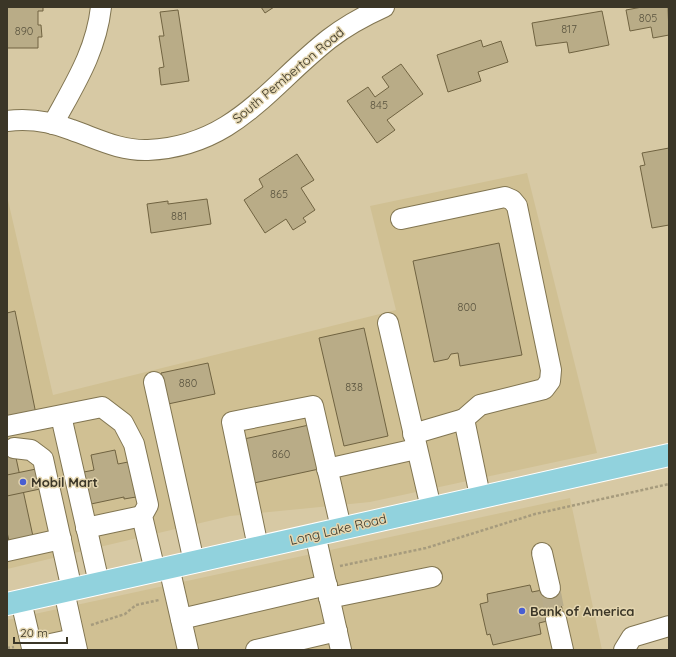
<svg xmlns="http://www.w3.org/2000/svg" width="676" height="657" viewBox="0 0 676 657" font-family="Quicksand,sans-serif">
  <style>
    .built { fill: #d0c093 }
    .building { fill: #b9ac87; stroke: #706341 }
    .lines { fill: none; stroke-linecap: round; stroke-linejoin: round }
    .minor-tunnel { stroke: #b8ac8b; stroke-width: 20; stroke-dasharray: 20 10; stroke-linecap: butt }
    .minor-casing { stroke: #817551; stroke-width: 22 }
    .major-casing { stroke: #fff; stroke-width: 24 }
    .path { stroke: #a69b7d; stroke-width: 2.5; stroke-dasharray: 3 2; stroke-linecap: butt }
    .minor { stroke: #fff; stroke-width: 20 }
    .major { stroke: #91d2dd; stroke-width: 22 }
    .poi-dot { fill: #485ed2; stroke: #e4d6b0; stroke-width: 1.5 }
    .labels { text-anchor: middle; stroke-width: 3; stroke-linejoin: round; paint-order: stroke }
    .number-label { font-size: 11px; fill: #5a543f }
    .street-label { font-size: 13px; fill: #3b3627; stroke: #e4d6b0 }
    .poi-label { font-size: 13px; font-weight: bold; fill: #3b3627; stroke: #e4d6b0; text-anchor: start }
  </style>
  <rect width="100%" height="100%" fill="#d7c9a4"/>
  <g class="built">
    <path d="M527,173l70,280 -227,49 -140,14 -223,53v-373l46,199 343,-85 -26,-104z"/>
    <path d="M570,498l32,152h-595v-30z"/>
  </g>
  <g class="building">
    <path d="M7,7h36v4h-5v14h3l1,12h-4v11h-31z"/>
    <path d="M261,7h13l-9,6z"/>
    <path d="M642,7h26l1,28 -16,3 -2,-11 -21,4 -4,-21z"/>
    <path d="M178,10l11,71 -28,4 -2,-17 5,-1 -5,-31h5l-4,-24z"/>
    <path d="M602,11l7,34 -40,8 -2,-11 -31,4 -4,-23z"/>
    <path d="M481,40l2,7 18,-6 7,21 -30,10 3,9 -33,11 -11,-37z"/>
    <path d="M401,64l22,30 -36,26 8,10 -18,13 -30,-42 21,-14 7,10 14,-10 -7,-10z"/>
    <path d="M669,148v77l-17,3 -12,-62 5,-1 -3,-12z"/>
    <path d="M297,154l17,26 -13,8 14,22 -12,8 3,4 -13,8 -7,-11 -21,14 -21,-33 19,-13 -4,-8z"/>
    <path d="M207,199l4,25 -60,9 -4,-29 21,-3v3z"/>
    <path d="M499,243l23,112 -62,11 -2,-13 -7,1 -3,5 -14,3 -21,-101z"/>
    <path d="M15,311l21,103 -29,6v-107z"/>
    <path d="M364,328l24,108 -44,10 -25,-108z"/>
    <path d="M208,363l7,31 -47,10 -7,-31z"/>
    <path d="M309,425l10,44 -65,14 -10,-44z"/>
    <path d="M13,444l21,97 -24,5 -3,-14v-87z"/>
    <path d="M115,450l3,14 10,-2 8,35 -12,2v-2l-33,7 -7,-32 10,-2 -3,-15z"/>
    <path d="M36,469l4,20 -33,7v-21z"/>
    <path d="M530,585l2,7 25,-5 7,30 -25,6 2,11 -48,11 -3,-11 -3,1 -7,-31 8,-2 -1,-8z"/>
  </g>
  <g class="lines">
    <path class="minor-tunnel" d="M550,588l6,31"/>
    <defs>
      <g id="minor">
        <path d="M7,121c22,-3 45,1 65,9 26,9 48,21 76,20 86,-4 120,-63 181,-111 17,-13 35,-23 55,-32"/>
        <path d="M53,124c21,-39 43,-72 48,-117"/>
        <path d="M401,219l104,-22 7,3 5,6 34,164 -1,11 -6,8 -64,16 -16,14 16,77"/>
        <path d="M388,323l43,185"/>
        <path d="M154,382l40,180"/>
        <path d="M61,416l38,167"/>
        <path d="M7,426l95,-19 21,16 11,21 14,61 -6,11 13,55"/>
        <path d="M413,434l51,-15"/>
        <path d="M14,448l17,2 12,9 29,131"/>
        <path d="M327,469l89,-20"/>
        <path d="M86,528l56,-12"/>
        <path d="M315,534l26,116"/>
        <path d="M258,547l-26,-125 81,-16 28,122"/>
        <path d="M7,551l54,-12"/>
        <path d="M542,553l8,35"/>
        <path d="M169,567l19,83"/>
        <path d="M64,591l13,59"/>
        <path d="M329,598l103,-21"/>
        <path d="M21,601l11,47 42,-9"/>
        <path d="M181,619l146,-34"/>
        <path d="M556,619l7,31"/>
        <path d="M256,650l81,-19"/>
        <path d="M624,650l8,-13 37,-11"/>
      </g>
      <path id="major" d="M7,604l662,-149"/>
    </defs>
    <use href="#minor" class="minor-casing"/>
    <use href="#major" class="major-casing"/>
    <g class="path">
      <path d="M340,566l86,-18 109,-34 134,-30"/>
      <path d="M91,625l34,-11 11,-9 23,-5"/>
      <path d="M7,648l7,-1"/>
    </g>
    <use href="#minor" class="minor"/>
    <use href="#major" class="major"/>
  </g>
  <g class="poi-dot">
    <circle cx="23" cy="482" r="4"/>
    <circle cx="522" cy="611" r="4"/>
  </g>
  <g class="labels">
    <g class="number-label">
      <text x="648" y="22">805</text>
      <text x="569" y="33">817</text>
      <text x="24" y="35">890</text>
      <text x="379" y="109">845</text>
      <text x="279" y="198">865</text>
      <text x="179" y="220">881</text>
      <text x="467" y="311">800</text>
      <text x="188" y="387">880</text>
      <text x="354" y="391">838</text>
      <text x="281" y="458">860</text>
    </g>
    <g class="street-label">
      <text transform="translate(288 75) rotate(-40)" y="5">South Pemberton Road</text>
      <text transform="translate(338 529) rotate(-13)" y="5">Long Lake Road</text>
    </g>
    <g class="poi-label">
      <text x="31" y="487">Mobil Mart</text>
      <text x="530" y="616">Bank of America</text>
    </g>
  </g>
  <rect width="676" height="657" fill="none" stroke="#3b3627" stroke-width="16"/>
  <path d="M14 637v6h53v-6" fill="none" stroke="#3b3627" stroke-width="2"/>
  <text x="20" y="637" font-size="12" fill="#3b3627" stroke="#e4d6b0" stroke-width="3" paint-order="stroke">20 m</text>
</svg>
